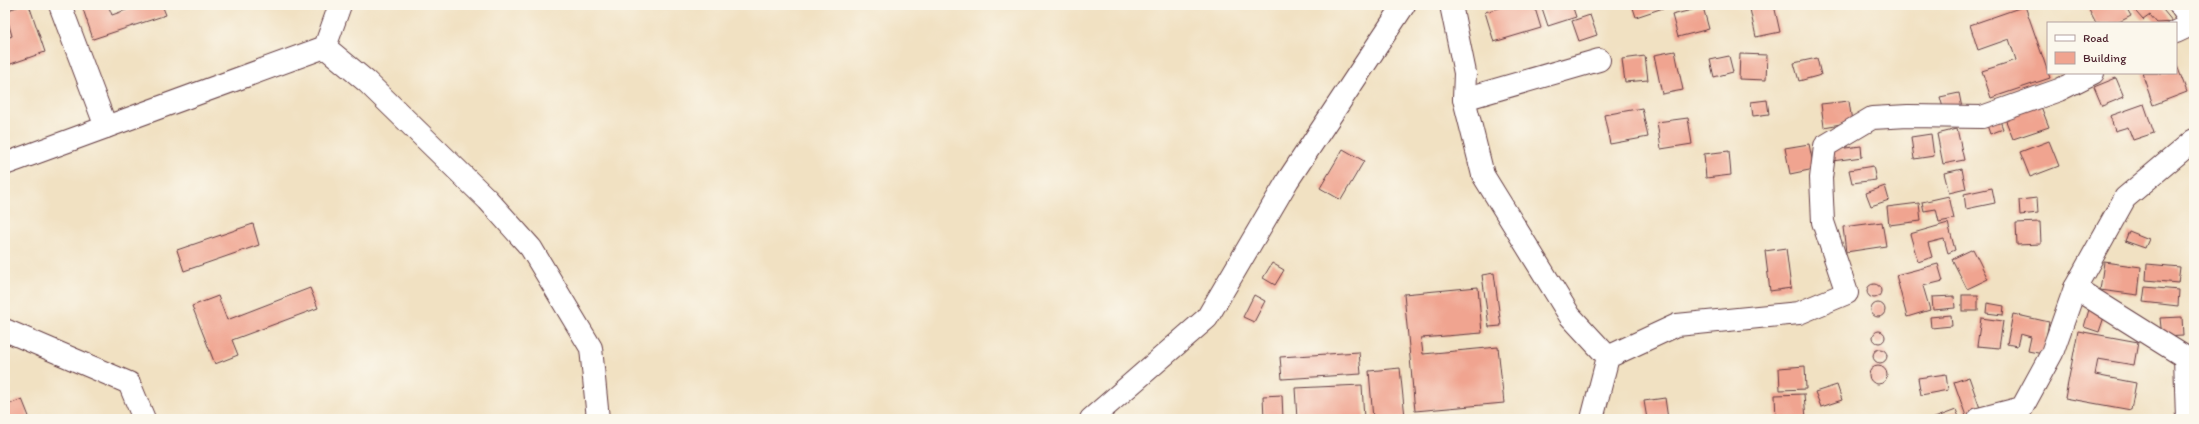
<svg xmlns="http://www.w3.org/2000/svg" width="2199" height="424" viewBox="0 0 2199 424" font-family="Itim,sans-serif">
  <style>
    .building { fill: #f0a490 }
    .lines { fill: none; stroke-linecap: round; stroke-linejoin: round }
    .minor-casing { stroke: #633c42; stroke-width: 24 }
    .minor { stroke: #fff; stroke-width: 22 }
  </style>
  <rect width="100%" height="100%" fill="#fbf7ec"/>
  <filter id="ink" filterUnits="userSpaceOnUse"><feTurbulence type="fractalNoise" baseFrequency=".025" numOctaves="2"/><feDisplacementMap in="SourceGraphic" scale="8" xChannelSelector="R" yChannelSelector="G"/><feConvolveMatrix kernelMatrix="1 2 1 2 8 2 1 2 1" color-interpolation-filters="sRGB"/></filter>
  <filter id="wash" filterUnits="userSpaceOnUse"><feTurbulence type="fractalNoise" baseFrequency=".012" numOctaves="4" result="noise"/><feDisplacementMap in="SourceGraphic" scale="16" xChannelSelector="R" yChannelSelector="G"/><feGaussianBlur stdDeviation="0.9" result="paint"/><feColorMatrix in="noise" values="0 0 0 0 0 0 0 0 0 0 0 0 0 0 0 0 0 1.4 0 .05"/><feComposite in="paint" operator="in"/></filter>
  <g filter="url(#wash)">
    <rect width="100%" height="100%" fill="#f1e1c2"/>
    <g id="blocks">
      <g class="building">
        <path d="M23,5h6l16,47 -40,14v-27l7,-3 -7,-25z"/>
        <path d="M94,5h14l4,10 28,-10h22l4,10 -73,24 -10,-30z"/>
        <path d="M1509,5h25l7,23 -47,14 -9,-30z"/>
        <path d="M1541,5h31l4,12 -28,9z"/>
        <path d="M1632,5h40l-36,12z"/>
        <path d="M1767,5h7l6,27 -24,5 -6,-28z"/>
        <path d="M2087,5h38l6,11 -14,7h-21z"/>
        <path d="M2130,5h29l14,17 -16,1 -7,-8 -7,5z"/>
        <path d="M2025,6l25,72 -59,20 -9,-27 34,-11 -7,-21 -31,11 -8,-25z"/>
        <path d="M1703,7l6,22 -31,8 -6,-22z"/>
        <path d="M1590,15l7,20 -18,6 -7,-20z"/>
        <path d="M1675,51l8,39 -21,4 -8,-39z"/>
        <path d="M1740,54l27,1 -1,25 -27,-1z"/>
        <path d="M1645,56l3,24 -23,2 -3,-23z"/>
        <path d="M1729,56l4,16 -19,5 -4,-17z"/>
        <path d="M1817,58l4,17 -22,6 -5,-18z"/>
        <path d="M2176,63l11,29 -34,13 -11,-32h34z"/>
        <path d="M2116,78l8,19 -22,9 -8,-19z"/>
        <path d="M1959,93l3,15 -18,3 -4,-14z"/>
        <path d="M1767,100l2,14 -16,2 -2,-14z"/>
        <path d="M1849,101l3,21 -28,5 -3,-23z"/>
        <path d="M2040,104l9,23 -36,12 -9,-23z"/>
        <path d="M2144,104l10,29 -21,7 -5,-13 -13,4 -5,-15z"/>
        <path d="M1642,108l6,29 -38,7 -6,-29z"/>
        <path d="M1998,115l5,14 -13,5 -5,-15z"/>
        <path d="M1688,118l4,26 -31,5 -4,-27z"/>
        <path d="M1957,129l7,31 -21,4 -6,-30z"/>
        <path d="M1931,134l3,22 -20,3 -3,-22z"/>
        <path d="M2049,141l10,25 -29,11 -10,-25z"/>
        <path d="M1809,144l5,25 -24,5 -5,-26z"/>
        <path d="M1861,146l1,11 -30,4 -2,-11z"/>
        <path d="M1343,149l21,12 -23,39 -21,-12z"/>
        <path d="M1729,151l2,24 -25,3 -2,-24z"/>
        <path d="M1873,166l3,14 -24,3 -3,-13z"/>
        <path d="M1962,169l4,20 -17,4 -5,-20z"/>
        <path d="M1885,186l4,14 -18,6 -5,-13z"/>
        <path d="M1992,188l3,15 -29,6 -2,-15z"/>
        <path d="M1949,196l5,23 -15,3 -3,-13 -12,2 -2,-9z"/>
        <path d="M2037,198l1,15 -18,2 -1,-15z"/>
        <path d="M1919,203l2,18 -32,4 -2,-18z"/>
        <path d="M1882,222l4,24 -40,6 -3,-25z"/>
        <path d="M2040,222l1,22 -24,1 -1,-22z"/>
        <path d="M1948,223l7,27 -7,3 -4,-14 -16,4 4,14 -14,5 -8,-28z"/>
        <path d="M253,224l6,21 -75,26 -7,-21z"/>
        <path d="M2129,231l20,8 -4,9 -20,-7z"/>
        <path d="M1786,248l5,40 -21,3 -5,-40z"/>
        <path d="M1973,249l15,30 -21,10 -15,-30z"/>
        <path d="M2104,262l37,5 -3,28 -38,-5z"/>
        <path d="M1272,263l12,7 -9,15 -12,-7z"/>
        <path d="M1938,264l5,17 -20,5 7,24 -23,7 -11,-42z"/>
        <path d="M2147,264l33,3 -2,16 -32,-3z"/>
        <path d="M1494,273l7,53 -12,1 -7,-52z"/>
        <circle cx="1874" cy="291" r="7"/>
        <path d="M1478,287l4,46 -61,5 2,16 75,-7 6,56 -89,8 -11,-117z"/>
        <path d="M2145,287l34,3 -1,16 -35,-4z"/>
        <path d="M310,288l8,20 -86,32 6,15 -23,9 -23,-58 26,-10 9,24z"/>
        <path d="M1254,295l11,6 -11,21 -11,-5z"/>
        <rect x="1962" y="295" width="16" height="16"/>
        <path d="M1954,296l1,12 -22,2 -1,-13z"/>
        <path d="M1987,303l17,3 -1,9 -17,-2z"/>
        <circle cx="1878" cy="310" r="7"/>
        <path d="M2090,306l16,5 -7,21 -15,-5z"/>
        <path d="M2013,314l36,8 -6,32 -15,-3 3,-14 -11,-3 -3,12 -10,-2z"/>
        <path d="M1951,315l1,11 -21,2 -1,-11z"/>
        <path d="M2182,317l1,19 -21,1 -2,-19z"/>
        <path d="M1981,318l22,3 -4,27 -22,-2z"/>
        <circle cx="1879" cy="337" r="6"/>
        <path d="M2078,331l60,11 -4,23 -36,-6 -3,16 41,8 -5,27 -66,-12z"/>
        <circle cx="1880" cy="356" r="7"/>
        <path d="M1359,352l2,22 -79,5 -2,-22z"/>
        <path d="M1805,366l1,23 -26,1 -1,-22z"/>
        <circle cx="1878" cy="375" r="9"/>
        <path d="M1400,368l5,49 -32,2 -4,-48z"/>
        <path d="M1946,374l2,16 -27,5 -3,-17z"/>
        <path d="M1969,377l13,37 -15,5 -13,-37z"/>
        <path d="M1362,385l2,34h-67l-2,-31z"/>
        <path d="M1837,385l5,15 -21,7 -6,-15z"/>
        <path d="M1804,394l2,25h-30l-1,-24z"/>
        <path d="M1282,395l1,24h-19l-1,-23z"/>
        <path d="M1665,398l3,21h-21l-3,-18z"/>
        <path d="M22,399l8,20h-25v-13z"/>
        <path d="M1956,410l4,9h-28z"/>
      </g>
    </g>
  </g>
  <g filter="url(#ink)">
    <use href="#blocks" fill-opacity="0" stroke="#633c42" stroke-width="1"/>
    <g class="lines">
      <defs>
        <g id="minor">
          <path d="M60,5l46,122"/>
          <path d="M1451,5l14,68 -1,26 19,76 87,141 38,41"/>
          <path d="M2180,5l14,21"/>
          <path d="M2176,32l17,-8"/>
          <path d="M325,47l42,35 121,118 43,48 60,100 7,71"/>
          <path d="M1464,99l135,-39"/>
          <path d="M5,164l320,-117 15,-42"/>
          <path d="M2075,288l110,69 2,62"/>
          <path d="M5,330l124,53 15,36"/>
          <path d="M1091,419l116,-101 81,-138 116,-175"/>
          <path d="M1592,419l16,-62 69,-32 122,-12 48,-20 -24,-71 -2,-44 4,-32 47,-28 36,-2 74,1 77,-27 34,-17"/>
          <path d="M1979,419l43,-11 30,-55 23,-65 50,-90 69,-58"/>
        </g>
      </defs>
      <use href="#minor" class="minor-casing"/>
      <use href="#minor" class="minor"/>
    </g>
  </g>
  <rect width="2199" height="424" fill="none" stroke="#fbf7ec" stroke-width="20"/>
  <rect x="2047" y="22" width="130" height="52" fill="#fbf7ec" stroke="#b4a19f"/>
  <rect x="2055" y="35" width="20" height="6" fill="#ffffff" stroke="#b4a19f"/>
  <text x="2083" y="42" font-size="12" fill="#4a1f2b">Road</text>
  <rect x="2055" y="52" width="20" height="12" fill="#f0a490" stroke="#b4a19f"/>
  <text x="2083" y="62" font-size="12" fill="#4a1f2b">Building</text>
</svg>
